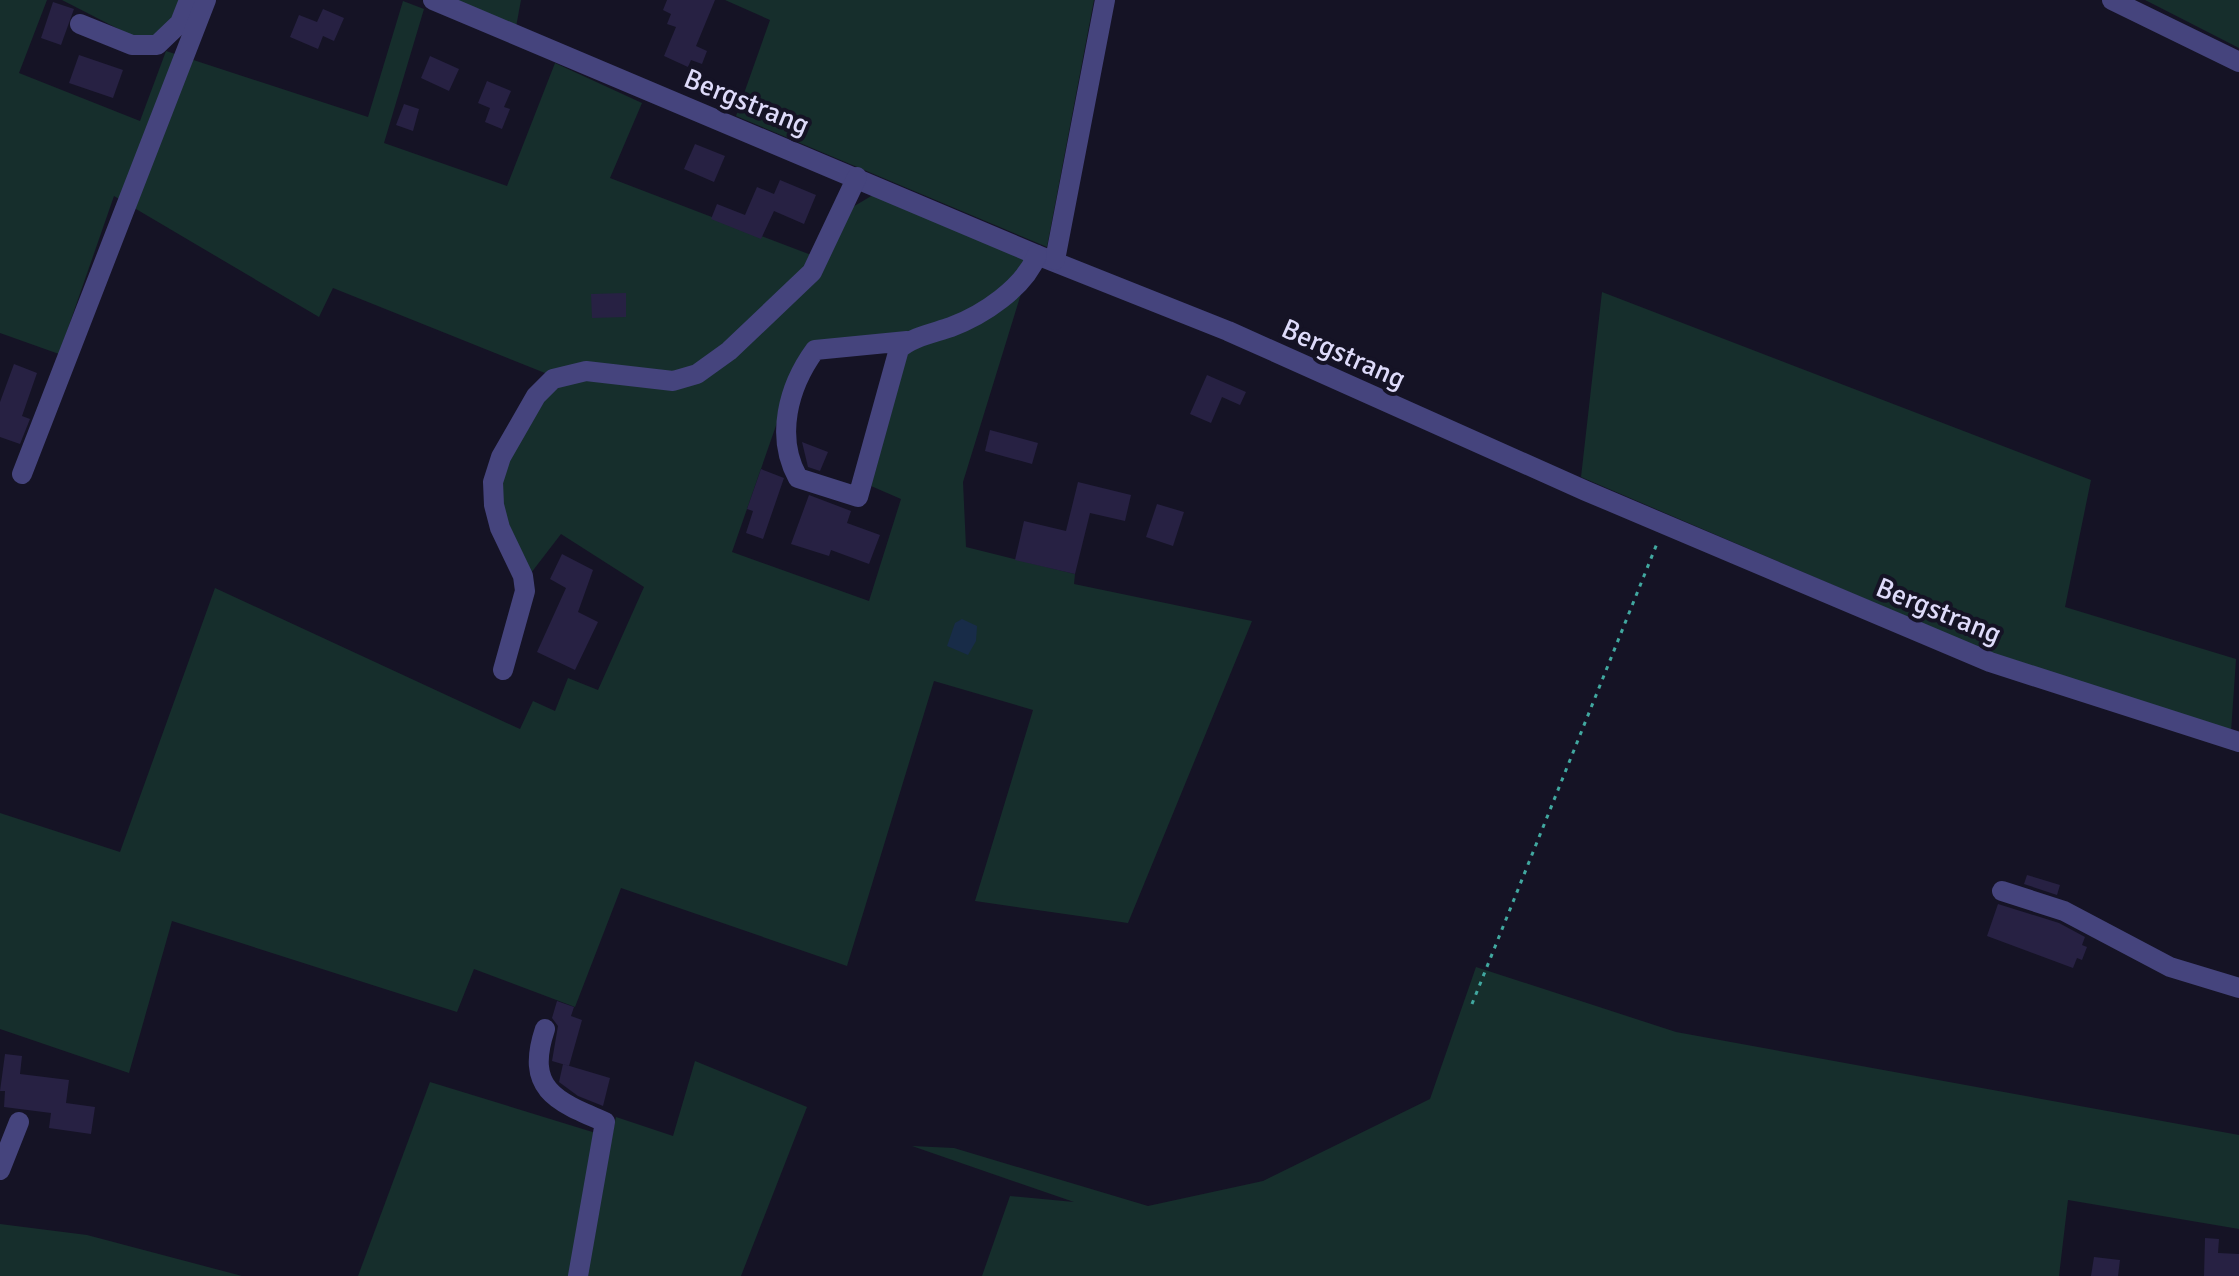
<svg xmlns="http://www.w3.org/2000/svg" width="2239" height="1276" viewBox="0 0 2239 1276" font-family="Signika,sans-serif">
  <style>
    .green { fill: #162e2c; fill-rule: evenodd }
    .water { fill: #182c48 }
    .building { fill: #272143 }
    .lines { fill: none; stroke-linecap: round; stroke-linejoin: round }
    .path { stroke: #41a8a0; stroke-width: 3; stroke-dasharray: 4 6; stroke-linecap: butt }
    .minor { stroke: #45447d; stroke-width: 20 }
    .labels { text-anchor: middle; stroke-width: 8; stroke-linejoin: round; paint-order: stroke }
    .street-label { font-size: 28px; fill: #dedbfa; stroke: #151325 }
  </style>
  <rect width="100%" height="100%" fill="#151325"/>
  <g class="green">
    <path d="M0,0h47l-28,73 121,48 26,-70 202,66 35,-116 21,8 -40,134 123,43 48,-123 87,40 -32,75 217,83 24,-53 22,-13 159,63 -69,224 3,65 109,27 -1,10 178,37 -124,302 -153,-22 58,-191 -99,-29 -87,285 -226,-78 -46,119 -101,-38 -17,43 -285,-91 -43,152 -129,-44v-216l120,39 95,-264 305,141 13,-28 22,10 13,-33 30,12 46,-103 -83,-53 -30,39c-8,-17 -18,-33 -25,-51 -20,-55 25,-101 54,-143l-227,-91 -14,29 -205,-121 -55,158 -59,-21zM901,340l-30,146 30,13 -32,102 -137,-49 62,-178 16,-26z"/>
    <path d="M62,0h118l-9,22 -22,18 -15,-3z"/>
    <path d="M451,0h70l-5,27z"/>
    <path d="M725,0h369l-47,247 -311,-131 34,-96z"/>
    <path d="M2145,0h94v48l-88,-45z"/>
    <path d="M1602,292l489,188 -26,127 171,52 -5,73 -244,-81 -406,-174z"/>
    <path d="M1476,967l200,65 563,103v94l-171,-29 -9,76h-1077l28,-80 64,6 -162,-56 42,2 194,58 115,-25 167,-82z"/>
    <path d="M695,1061l112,46 -66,169h-158l33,-159 57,19z"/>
    <path d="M430,1082l169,52 -26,142h-215z"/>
    <path d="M0,1224l87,11 155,41h-242z"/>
  </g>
  <path class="water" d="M962,619l15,7 -1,15 -8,14 -21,-9 8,-23z"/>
  <g class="building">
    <path d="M667,0h48l-19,46 11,5 -5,13 -11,-4 -3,7 -24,-11 12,-29 -9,-3 4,-10 -8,-4z"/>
    <path d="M53,2l21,7 -13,36 -20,-7z"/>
    <path d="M323,9l21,9 -10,23 -11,-5 -5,13 -28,-12 9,-22 18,7z"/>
    <path d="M79,55l44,15 -10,28 -44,-15z"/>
    <path d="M430,56l29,13 -10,22 -28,-13z"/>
    <path d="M487,81l24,10 -7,16 6,2 -8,20 -17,-7 5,-14 -12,-5z"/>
    <path d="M404,104l15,5 -6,22 -17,-6z"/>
    <path d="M695,144l30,12 -11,26 -30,-13z"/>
    <path d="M780,180l36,15 -12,29 -30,-13 -13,28 -50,-20 6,-15 28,11 12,-28 17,7z"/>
    <path d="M626,293v24l-34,1 -1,-24z"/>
    <path d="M14,364l23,9 -15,43 8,3 -10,25 -20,-7v-35z"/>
    <path d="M1207,375l39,17 -6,13 -18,-8 -11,26 -21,-9z"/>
    <path d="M990,430l48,13 -6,21 -47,-13z"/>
    <path d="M802,442l26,10 -8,19 -12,-4z"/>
    <path d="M761,469l23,9 -21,61 -17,-6 7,-22 -6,-2z"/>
    <path d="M1078,482l53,13 -6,26 -35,-8 -15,61 -60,-14 9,-39 42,10z"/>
    <path d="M809,495l42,16 -4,12 33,12 -11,29 -38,-14 -2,6 -38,-12z"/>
    <path d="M1157,504l27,8 -11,34 -27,-9z"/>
    <path d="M562,554l31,16 -15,42 20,10 -23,48 -38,-18 29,-64 -16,-9z"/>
    <path d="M2027,875l33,10 -3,10 -33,-11z"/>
    <path d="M1998,904l61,19 26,14 -3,8 5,2 -5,13 -5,-2 -4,10 -86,-32z"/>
    <path d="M557,1001l17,6 -3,9 11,4 -13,46 -17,-5 6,-35 -6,-8z"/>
    <path d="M5,1054l17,2 -2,18 49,6 -3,23 29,4 -4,27 -42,-6 2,-15 -47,-6 1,-16h-5z"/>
    <path d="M563,1064l47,14 -7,28 -25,-10 -19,-14z"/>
    <path d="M2205,1238l14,1 -1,14 21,1v22h-35z"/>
    <path d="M2094,1257l26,3 -2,16h-27z"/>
  </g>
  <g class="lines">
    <path class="path" d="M1472,1004l186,-463"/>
    <g class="minor">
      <path d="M433,0l604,255 191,76 358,160 404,171 249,80"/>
      <path d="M2112,0l127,62"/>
      <path d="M80,24l52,21h25l23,-22 9,-23"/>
      <path d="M1055,260l50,-260"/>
      <path d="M907,341l-92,9c-27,37 -40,87 -17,128l60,19 41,-148c13,-12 35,-16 52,-22 32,-12 73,-39 86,-72"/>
      <path d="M22,474l184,-474"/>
      <path d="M503,670l22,-79 -2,-15 -23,-48 -6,-23 -1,-23 8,-25 35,-61 17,-17 33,-8 87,10 24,-7 32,-23 83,-79 45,-95"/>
      <path d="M2002,891l62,20 106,56 69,21"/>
      <path d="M545,1029c-20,60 10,72 60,93l-27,154"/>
      <path d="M0,1170l19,-48"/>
    </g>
  </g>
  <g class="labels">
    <g class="street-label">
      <text transform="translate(747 101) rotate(22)" y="10">Bergstrang</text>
      <text transform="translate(1344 353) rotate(24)" y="10">Bergstrang</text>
      <text transform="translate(1939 610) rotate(22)" y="10">Bergstrang</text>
    </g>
  </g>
</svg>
